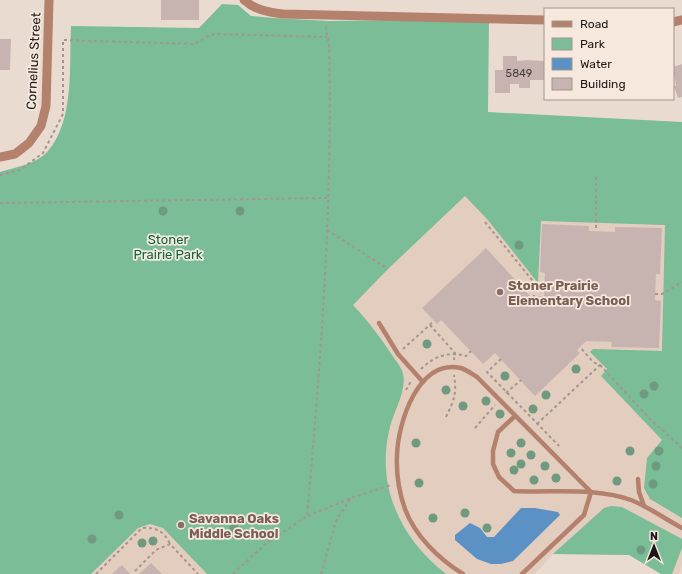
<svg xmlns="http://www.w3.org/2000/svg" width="682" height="574" viewBox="0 0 682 574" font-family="Rubik,sans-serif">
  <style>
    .built { fill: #e3cdbe }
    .green { fill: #7abd96 }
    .water { fill: #5b91c4 }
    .building { fill: #c7b4b1 }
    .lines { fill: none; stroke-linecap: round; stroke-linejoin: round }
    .path { stroke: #a2968e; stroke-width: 2; stroke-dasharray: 3 3; stroke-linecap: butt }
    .lane { stroke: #b4816c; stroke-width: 4.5 }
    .street { stroke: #b4816c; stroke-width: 9 }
    .tree { fill: #6f9a80 }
    .education-dot { fill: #8d6e63; stroke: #f7e8de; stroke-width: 1.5 }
    .labels { text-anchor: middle; stroke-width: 3.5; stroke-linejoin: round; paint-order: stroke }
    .number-label { font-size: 11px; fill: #483f3b }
    .street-label { font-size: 13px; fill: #1d1814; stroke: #f7e8de }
    .park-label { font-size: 13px; fill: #0b653d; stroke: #f7e8de }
    .education-label { font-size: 13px; font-weight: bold; fill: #785e54; stroke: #f7e8de; text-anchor: start }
  </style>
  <rect width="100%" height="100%" fill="#eadbd1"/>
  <path class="built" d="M327,109l355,13v443l-3,9h-18l-32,-19 -76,-1 -18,20h-535v-173z"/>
  <g class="green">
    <path d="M222,4l16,1 13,11 23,2 55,3 160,-2 -1,93 194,10v396l-32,-19 -6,-11 3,-30 15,-18 -61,-64 6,-7 -17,-17 3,-3 69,2 3,-126 -124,-4 -3,62 -51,-64 -22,-23 -77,73 -35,36c15,16 27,32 39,50 4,6 10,13 11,19 4,16 -9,37 -13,53 -15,58 10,111 56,147h-239l-44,-46 -13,-4 -12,4 -47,46h-91v-402c14,-4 38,-9 47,-20 28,-31 22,-87 24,-126l128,2z"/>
    <path d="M611,506l11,1 60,32v9l-10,26h-11l-32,-19 -76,-1 51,-46z"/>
  </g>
  <path class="water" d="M521,508h14l23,4 2,3 -47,46 -12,3h-10l-14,-5 -22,-19v-5l15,-12 10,5 7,9h7z"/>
  <g class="building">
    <rect x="161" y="0" width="38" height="20"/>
    <path d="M0,39h11l-1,31h-10z"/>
    <path d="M503,56h14v5l10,-1 17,1 1,19h-15v8h-11v-4h-9v9h-15v-23h8z"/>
    <path d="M682,64v33l-4,1 -4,-12h2l-3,-19z"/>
    <path d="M542,224l47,2v5l26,1v-5l47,1 -2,46h-4l-1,26 6,1 -2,47 -48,-1 1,-5 -26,-1 -9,9 3,3 -45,43 -40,-43 -12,11 -42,-44 -4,4 -15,-16 64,-60 44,48h14l1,-23 -5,-1z"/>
    <path d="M151,563l11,11h-23z"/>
    <path d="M122,565l8,9h-18z"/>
  </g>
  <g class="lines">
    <g class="path">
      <path d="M0,175l20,-5 23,-17 20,-39v-74l131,4 16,-9 7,-1 110,3"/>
      <path d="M596,177v54"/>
      <path d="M0,203l327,-5"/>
      <path d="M485,222l47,58 2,5v11"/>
      <path d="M327,230l61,39"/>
      <path d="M655,294h7l20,-12"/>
      <path d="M430,325l25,28 -1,7"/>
      <path d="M403,349l31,-28"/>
      <path d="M501,359l-14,13 72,74"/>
      <path d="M600,365l50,54 32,29"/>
      <path d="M421,369c13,-13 28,-18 45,-13l5,-5"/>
      <path d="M406,390l5,-9"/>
      <path d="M506,393l15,-13"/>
      <path d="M446,417c8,-17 11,-23 8,-42"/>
      <path d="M537,424l63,-59 -7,-3 -13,-15"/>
      <path d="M475,428l20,-23"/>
      <path d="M308,516l43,-18 40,-13"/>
      <path d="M135,571l21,-21 14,-6 28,30"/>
      <path d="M96,574l46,-46c14,-1 22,3 28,16"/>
      <path d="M233,574l31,-29 43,-29c14,-156 26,-317 22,-473l-2,-6 -1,-12"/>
      <path d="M321,574l15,-53 14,-22"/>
    </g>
    <g class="lane">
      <path d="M379,323l19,31 25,28"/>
      <path d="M515,416l-17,16 -5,19v13l6,13 15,14c37,2 83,-4 117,9 18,7 34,19 51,28"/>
      <path d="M638,479l1,13 5,14"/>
      <path d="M463,574c-24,-15 -48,-38 -58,-65 -6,-17 -9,-35 -8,-54 1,-32 21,-97 64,-87 6,2 11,6 16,9l114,115"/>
      <path d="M522,574l62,-59 7,-23"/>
    </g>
    <g class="street">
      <path d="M244,0c11,10 24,12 39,14l262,6"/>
      <path d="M673,22l9,-2"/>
      <path d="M0,157l15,-3 14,-11 12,-17 5,-20 3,-106"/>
    </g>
  </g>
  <g class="tree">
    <circle cx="163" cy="211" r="4.5"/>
    <circle cx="240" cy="211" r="4.5"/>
    <circle cx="519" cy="245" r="4.5"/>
    <circle cx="427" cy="344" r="4.5"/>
    <circle cx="576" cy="369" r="4.5"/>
    <circle cx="505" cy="376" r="4.5"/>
    <circle cx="654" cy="386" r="4.5"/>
    <circle cx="446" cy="390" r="4.5"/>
    <circle cx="644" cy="394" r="4.5"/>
    <circle cx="546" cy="395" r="4.5"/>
    <circle cx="486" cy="401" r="4.5"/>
    <circle cx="463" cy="406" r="4.5"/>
    <circle cx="533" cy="409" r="4.5"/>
    <circle cx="500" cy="414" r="4.5"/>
    <circle cx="416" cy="443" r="4.5"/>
    <circle cx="521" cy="443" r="4.5"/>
    <circle cx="630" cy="451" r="4.5"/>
    <circle cx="659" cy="451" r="4.5"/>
    <circle cx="511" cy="453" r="4.5"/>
    <circle cx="531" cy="455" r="4.5"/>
    <circle cx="521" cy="464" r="4.5"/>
    <circle cx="545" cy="466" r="4.5"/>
    <circle cx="656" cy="466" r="4.5"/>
    <circle cx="514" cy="470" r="4.5"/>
    <circle cx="556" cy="478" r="4.5"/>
    <circle cx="534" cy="480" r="4.5"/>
    <circle cx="617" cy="481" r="4.5"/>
    <circle cx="419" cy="483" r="4.5"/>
    <circle cx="653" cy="484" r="4.5"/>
    <circle cx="465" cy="513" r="4.5"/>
    <circle cx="119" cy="515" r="4.5"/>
    <circle cx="200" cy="518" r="4.5"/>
    <circle cx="433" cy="518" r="4.5"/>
    <circle cx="234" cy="528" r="4.5"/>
    <circle cx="487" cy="528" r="4.5"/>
    <circle cx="253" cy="532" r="4.5"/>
    <circle cx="92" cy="539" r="4.5"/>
    <circle cx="153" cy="541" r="4.5"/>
    <circle cx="142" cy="543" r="4.5"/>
    <circle cx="641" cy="550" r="4.5"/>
  </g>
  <g class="education-dot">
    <circle cx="500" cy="292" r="4"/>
    <circle cx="181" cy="525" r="4"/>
  </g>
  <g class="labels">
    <g class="number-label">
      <text x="519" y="77">5849</text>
    </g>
    <g class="street-label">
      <text transform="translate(33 61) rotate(-87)" y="5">Cornelius Street</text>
    </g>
    <g class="park-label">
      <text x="168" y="244">Stoner<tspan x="168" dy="15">Prairie Park</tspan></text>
    </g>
    <g class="education-label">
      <text x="508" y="290">Stoner Prairie<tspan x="508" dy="15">Elementary School</tspan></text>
      <text x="189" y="523">Savanna Oaks<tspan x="189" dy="15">Middle School</tspan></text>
    </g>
  </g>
  <rect x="544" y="8" width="130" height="92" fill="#f7e8de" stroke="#a0958d"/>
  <rect x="552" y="21" width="20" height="6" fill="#b4816c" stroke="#a0958d"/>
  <text x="580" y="28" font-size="12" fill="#1d1814">Road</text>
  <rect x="552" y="38" width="20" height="12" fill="#7abd96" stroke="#a0958d"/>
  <text x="580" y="48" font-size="12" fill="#1d1814">Park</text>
  <rect x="552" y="58" width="20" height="12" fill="#5b91c4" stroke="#a0958d"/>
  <text x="580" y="68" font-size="12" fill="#1d1814">Water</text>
  <rect x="552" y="78" width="20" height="12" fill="#c7b4b1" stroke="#a0958d"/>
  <text x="580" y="88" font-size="12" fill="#1d1814">Building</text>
  <g transform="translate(654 546)" stroke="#f7e8de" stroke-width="3" paint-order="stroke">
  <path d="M0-3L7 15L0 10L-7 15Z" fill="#1d1814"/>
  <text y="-6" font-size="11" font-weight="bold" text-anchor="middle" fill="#1d1814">N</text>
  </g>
</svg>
